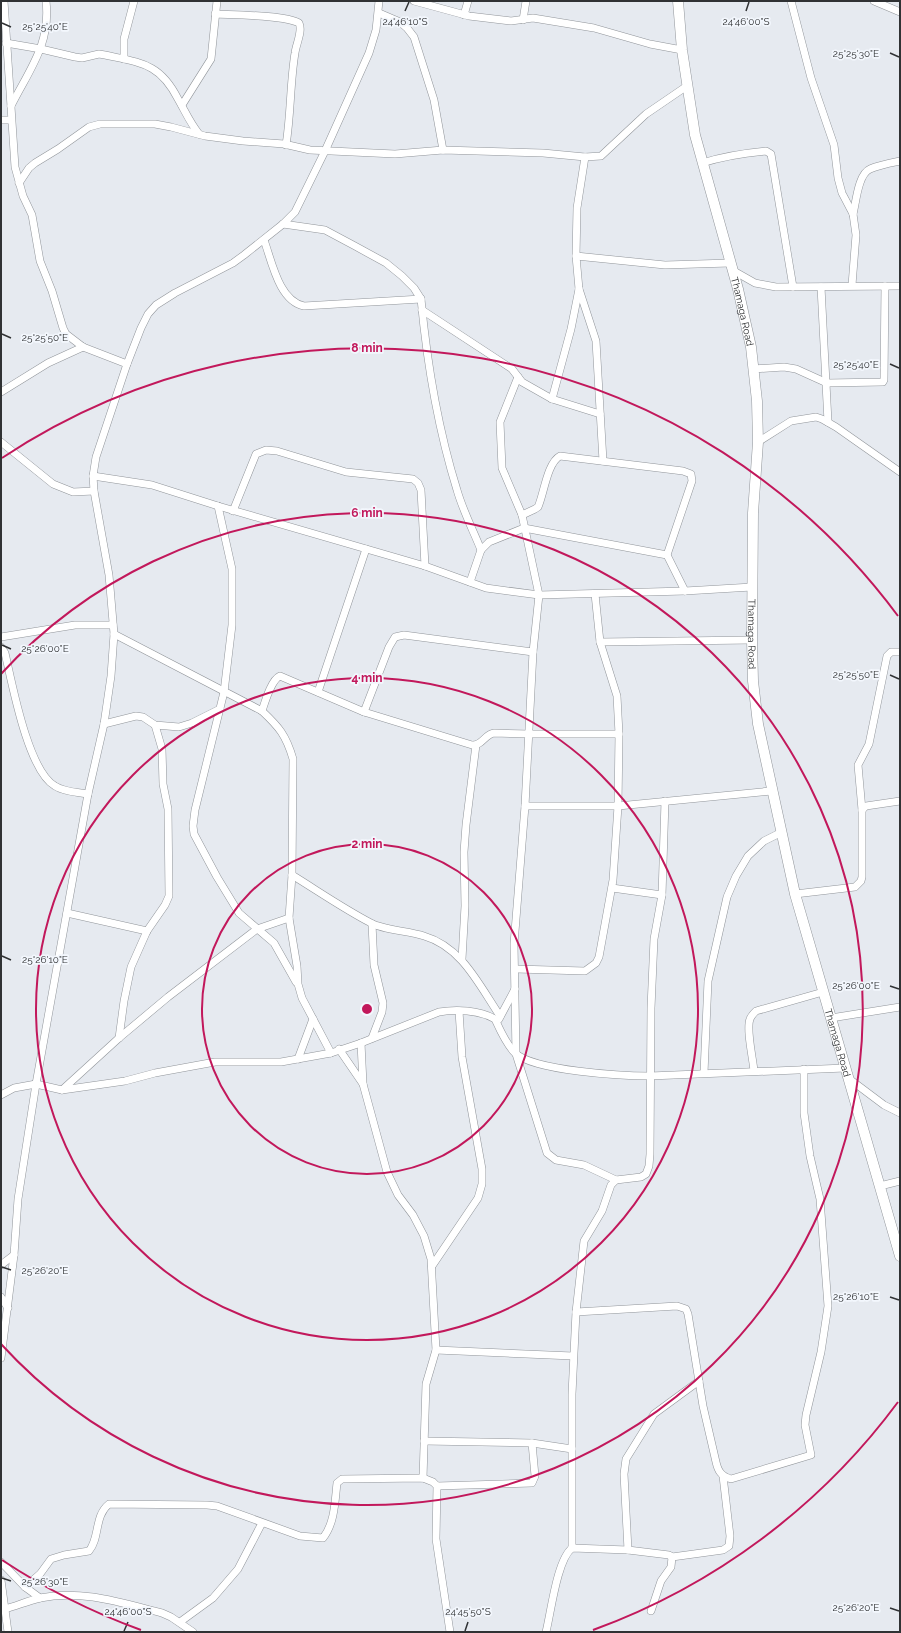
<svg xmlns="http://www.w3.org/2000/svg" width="901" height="1633" viewBox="0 0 901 1633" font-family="Raleway,sans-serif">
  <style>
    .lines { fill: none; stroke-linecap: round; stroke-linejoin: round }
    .street-casing { stroke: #91959a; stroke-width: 8 }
    .secondary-casing { stroke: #91959a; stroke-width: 11 }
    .street { stroke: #fff; stroke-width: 7 }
    .secondary { stroke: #fff; stroke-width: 10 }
    .ticks { fill: none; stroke: #303234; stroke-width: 1.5 }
    .ring { fill: none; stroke: #c2185b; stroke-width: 2 }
    .labels { text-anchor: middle; stroke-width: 3.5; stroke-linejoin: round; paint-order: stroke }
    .street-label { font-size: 10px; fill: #303234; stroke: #f3f7fd }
    .ticks-label { font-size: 10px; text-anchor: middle; fill: #303234; stroke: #f3f7fd; stroke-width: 3.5; stroke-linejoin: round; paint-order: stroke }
    .centre { fill: #c2185b; stroke: #f3f7fd; stroke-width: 2 }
    .ring-label { font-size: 12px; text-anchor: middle; font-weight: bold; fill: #c2185b; stroke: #f3f7fd; stroke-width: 3.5; stroke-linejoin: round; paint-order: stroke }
  </style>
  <rect width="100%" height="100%" fill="#e6eaf0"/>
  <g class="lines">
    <defs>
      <g id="street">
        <path d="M4,1l11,166 8,29 9,19 8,46 12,30 11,37 3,6 17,13 44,17"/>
        <path d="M414,1l55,15 42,5 22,-3 61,10 56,16 32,6"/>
        <path d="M791,1l20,77 23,67 4,33 4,15 11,21 3,21 -4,50"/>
        <path d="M874,1l26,11"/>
        <path d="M379,13l21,9 7,6 7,9 20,63 9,50"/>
        <path d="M215,14c19,1 70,1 84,9 4,8 -3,21 -4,30 -5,30 -4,61 -9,92"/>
        <path d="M464,15l4,-14"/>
        <path d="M523,20l3,-19"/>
        <path d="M6,43l35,6 34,8 7,1 17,-4 6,1c36,8 55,8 73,44 7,12 12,24 21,35"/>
        <path d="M124,59v-20l10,-38"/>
        <path d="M182,105l29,-46 6,-58"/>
        <path d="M11,106c18,-36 40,-62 35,-105"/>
        <path d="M1,120h9"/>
        <path d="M585,157l-8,51 -1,48 3,33 17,52 7,120"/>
        <path d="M702,163c22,-7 42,-10 64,-12l5,3 22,133"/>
        <path d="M19,183l10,-15 6,-5 23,-14 31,-22 11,-3h55l16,3 34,9 38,5 41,3 26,6 85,4 48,-4 100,3 42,4 16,-1 45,-42 41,-28"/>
        <path d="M853,214c3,-11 5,-40 17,-45 9,-4 20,-6 30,-8"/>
        <path d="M283,224l42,6 30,16 31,17 16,13 12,12 7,11c6,64 17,130 36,191 6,21 16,40 24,60"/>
        <path d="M264,240c8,22 15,61 40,66l117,-7"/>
        <path d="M576,256l89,9 65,-2"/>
        <path d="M732,270l23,13 21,4 124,-1"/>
        <path d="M821,287l7,135"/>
        <path d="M422,310l90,59 10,13 30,17 48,15"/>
        <path d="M753,369l31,-2 12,2 31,14 56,-1 1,-2 1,-94"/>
        <path d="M518,377l-18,45 2,46 20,47 17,80 -6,57 -8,154 -11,138 2,110 31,99 9,7 28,5 32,15"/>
        <path d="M1,392l47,-29 35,-16"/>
        <path d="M552,399l19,-70 8,-40"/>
        <path d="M1,442l52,42 20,8 21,-1"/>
        <path d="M758,442l33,-21 25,-4 6,2 14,8 64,45"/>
        <path d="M93,476l59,9 66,21 207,60 61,22 53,7 146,-4 67,-4"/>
        <path d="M218,506l14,63v56l-8,67 -29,118 -2,16 1,8 23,43 22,36 35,30 22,39"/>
        <path d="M233,511l23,-57 10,-4 11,1 69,21 67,7 5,4 3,7 4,76"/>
        <path d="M522,515l13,-6 3,-2c6,-13 9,-44 22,-51l123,15 8,3 1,7 -25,74"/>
        <path d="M470,582l11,-32 8,-8 35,-14 143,27 18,36"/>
        <path d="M114,634l148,77c17,16 24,24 31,48l-1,116 -3,43 8,48 1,18 4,14 29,55"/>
        <path d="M1,637l74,-12h38"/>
        <path d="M600,642l152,-2"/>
        <path d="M1,647l4,6c7,30 23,118 50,133 9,6 22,6 33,8"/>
        <path d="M318,692l48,-143"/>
        <path d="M262,711c3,-9 9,-31 18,-35l84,36 108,33c10,1 13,-11 22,-12l35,1h90"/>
        <path d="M364,712l25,-65 6,-10 9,-2 129,17"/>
        <path d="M104,724l32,-8 7,1 12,8 24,2 13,-4 28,-14"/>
        <path d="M525,806h93l153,-15"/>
        <path d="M862,810l-4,-45 11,-21 18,-88 4,-4h9"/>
        <path d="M292,875c26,16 52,34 79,48 12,7 38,8 53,13 38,11 55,49 76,80"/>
        <path d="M612,888l50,7"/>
        <path d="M795,894l60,-7 6,-6 1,-4v-67l4,-4 34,-5"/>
        <path d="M67,913l80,18"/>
        <path d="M372,924l2,41 9,38 -1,9 -10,26"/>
        <path d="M462,959l3,-53 -1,-54 2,-27 10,-80"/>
        <path d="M516,969l69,2 11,-8 3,-6 14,-77 5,-74 1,-72 -2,-38 -17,-54 -5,-48"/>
        <path d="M831,1018l69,-11"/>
        <path d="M499,1019l16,-30"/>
        <path d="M119,1038l5,-37 7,-34 16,-36 18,-26 4,-9 -1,-87 -5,-25 -1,-35 -7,-24"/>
        <path d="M361,1043l2,41 24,88 11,23 15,20 11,21 7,23 5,91 -10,34 -3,94"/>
        <path d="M339,1049l24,35"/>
        <path d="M298,1059l15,-40"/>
        <path d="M754,1071c-1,-12 -8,-42 -4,-52 1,-3 4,-6 6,-8l67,-19"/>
        <path d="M704,1073l4,-92 19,-84 9,-21 12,-20 16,-15 16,-8"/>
        <path d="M848,1078l36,27 16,8"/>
        <path d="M62,1090l57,-52 49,-41 89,-68 32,-11"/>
        <path d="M1,1095l13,-7 22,-4 26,6 63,-9 30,-8 60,-11h66l50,-9 30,-10 78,-31c17,-3 40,-2 56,7 5,11 11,25 20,34 19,18 108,23 135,23l195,-8"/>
        <path d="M880,1186l20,-5"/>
        <path d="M1,1265l13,-10"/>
        <path d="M432,1266l46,-68 4,-14v-15l-20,-112 -3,-46"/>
        <path d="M1,1297l7,11"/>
        <path d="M576,1312l101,-6 9,3 2,5 15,92 13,56c2,9 5,14 15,17l80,-24 -6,-30 1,-10 15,-63 7,-46 -8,-107 -10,-43 -6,-43v-44"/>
        <path d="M436,1350l137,6"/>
        <path d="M1,1358l13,-103 4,-56 18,-115 52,-290 16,-70 7,-48 3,-42 -5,-59 -15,-84 -1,-15 3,-19 31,-93 14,-36 7,-14 8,-9 19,-12 58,-30 11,-8 39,-31 12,-12 30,-61 44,-98 7,-23 3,-29"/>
        <path d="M424,1441l108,2 40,6"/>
        <path d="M437,1486l95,-3 3,-7 -3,-33"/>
        <path d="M572,1548v-154l4,-82 8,-71 18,-30 9,-26 5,-5 25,-3 5,-3 3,-8 1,-12 1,-146 3,-69 8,-44 3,-94"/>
        <path d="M628,1550l-4,-76 2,-15 28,-45 45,-33"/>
        <path d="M1,1562l24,25 15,11"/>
        <path d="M1,1580l7,52"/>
        <path d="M25,1587l15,-13 11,-15 13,-4 25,-4c11,-13 5,-35 20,-47l98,1 10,1 83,30 23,2c12,-15 12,-38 14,-55l5,-4 81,-1 10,4 4,4 -1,53 14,93"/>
        <path d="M1,1608l4,1c11,-3 23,-8 35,-11 41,-9 82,5 122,15l9,4 22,15"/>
        <path d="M651,1611l10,-30 10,-14 1,-10"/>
        <path d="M180,1622l33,-24 25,-29 24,-46"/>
        <path d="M546,1632c5,-20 11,-72 26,-84l56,2 41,5 3,2 51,-7 6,-4 1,-10 -7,-60"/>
      </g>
      <g id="secondary">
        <path id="s1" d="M678,1l4,49 13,85 43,154 13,58 6,54 1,41 -5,71 -1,127 1,41 5,43 37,170 105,362"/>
      </g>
    </defs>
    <use href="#street" class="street-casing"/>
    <use href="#secondary" class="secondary-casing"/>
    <use href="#street" class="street"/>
    <use href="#secondary" class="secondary"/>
  </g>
  <path class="ticks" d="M405,11l4,-9M746,11l3,-9M2,23l9,4M890,53l9,4M2,334l9,4M890,364l9,4M2,645l9,4M890,675l9,4M2,956l9,4M890,986l9,3M2,1267l9,3M890,1297l9,3M2,1578l9,3M890,1608l9,3M124,1631l4,-9M465,1631l3,-9"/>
  <g class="ring">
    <circle cx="367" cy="1009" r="165"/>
    <circle cx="367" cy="1009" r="331"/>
    <path d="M1 674A496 496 0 1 1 1 1344"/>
    <path d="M898 1402A661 661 0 0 1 593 1630M141 1630A661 661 0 0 1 2 1560M2 458A661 661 0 0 1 898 616"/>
  </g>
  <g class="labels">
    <g class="street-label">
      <text dy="4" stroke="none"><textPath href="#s1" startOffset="318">Thamaga Road</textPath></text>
      <text dy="4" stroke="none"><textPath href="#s1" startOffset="642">Thamaga Road</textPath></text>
      <text dy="4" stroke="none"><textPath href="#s1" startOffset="1061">Thamaga Road</textPath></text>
    </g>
  </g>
  <g class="ticks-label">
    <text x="405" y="25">24°46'10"S</text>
    <text x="746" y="25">24°46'00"S</text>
    <text x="45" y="30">25°25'40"E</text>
    <text x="856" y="57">25°25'30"E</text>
    <text x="45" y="341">25°25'50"E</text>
    <text x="856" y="368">25°25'40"E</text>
    <text x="45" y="652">25°26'00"E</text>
    <text x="856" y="678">25°25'50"E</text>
    <text x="45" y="963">25°26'10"E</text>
    <text x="856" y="989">25°26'00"E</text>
    <text x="45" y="1274">25°26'20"E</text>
    <text x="856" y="1300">25°26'10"E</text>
    <text x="45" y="1585">25°26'30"E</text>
    <text x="856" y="1611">25°26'20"E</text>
    <text x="128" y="1615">24°46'00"S</text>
    <text x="468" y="1615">24°45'50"S</text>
  </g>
  <circle cx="367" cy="1009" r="6" class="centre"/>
  <g class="ring-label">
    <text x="367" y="352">8 min</text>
    <text x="367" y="517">6 min</text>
    <text x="367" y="682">4 min</text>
    <text x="367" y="848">2 min</text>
  </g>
  <rect width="901" height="1633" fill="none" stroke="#303234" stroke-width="4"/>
</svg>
